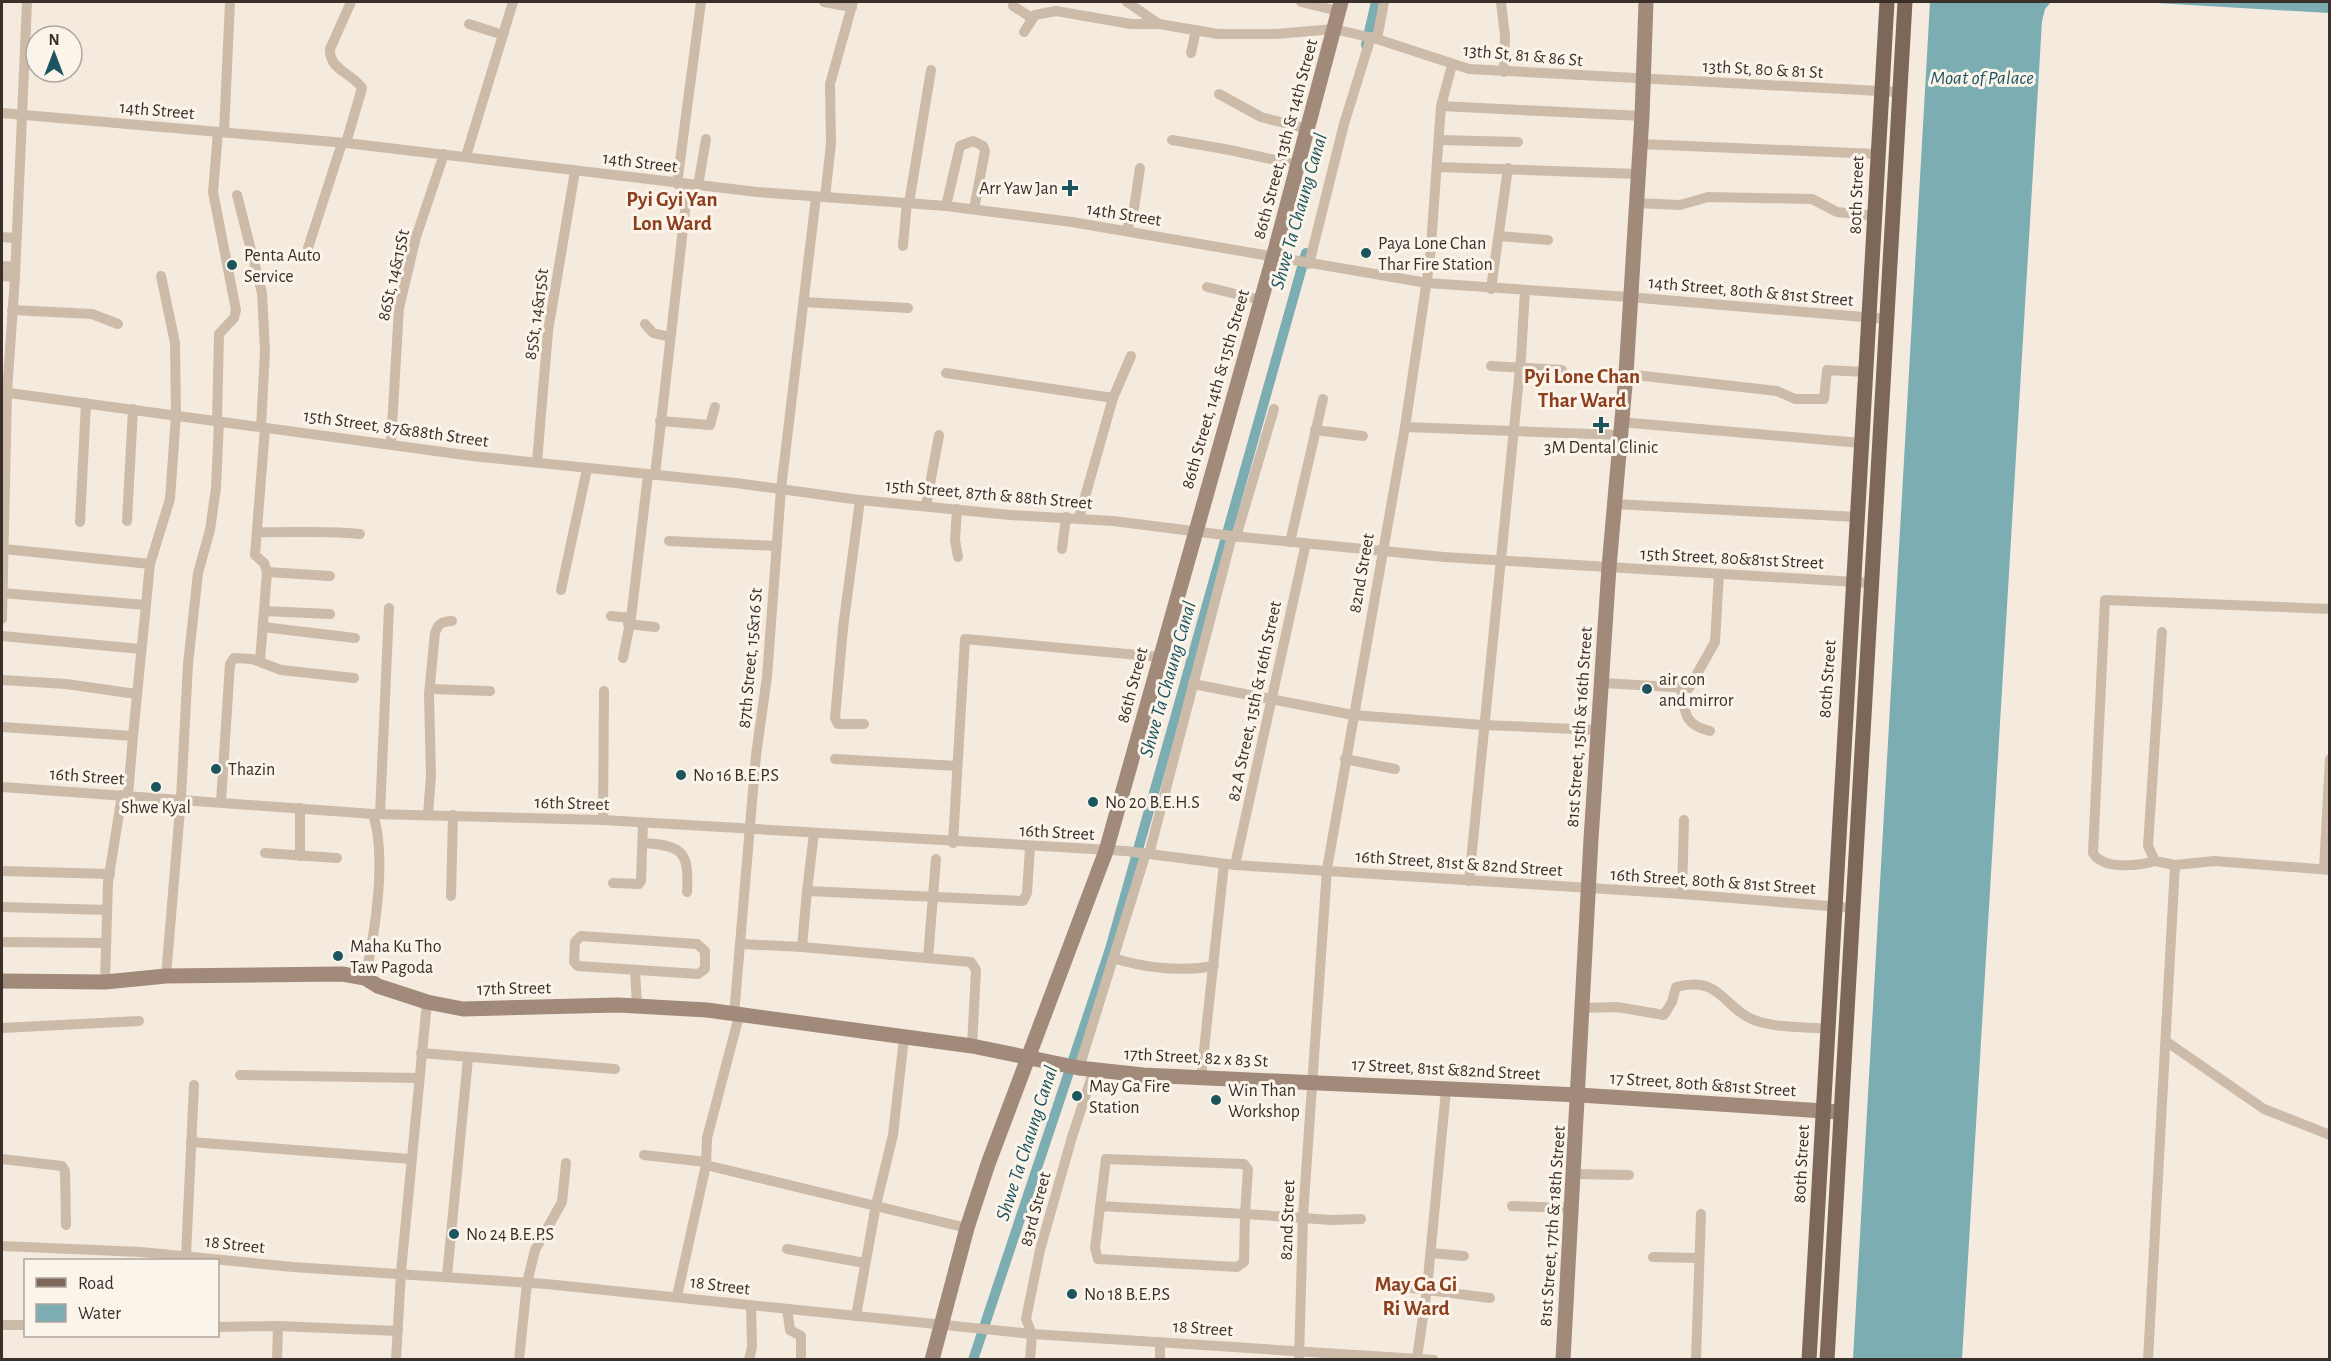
<svg xmlns="http://www.w3.org/2000/svg" width="2331" height="1361" viewBox="0 0 2331 1361" font-family="'Alegreya Sans',sans-serif">
  <style>
    .water { fill: #7badb3 }
    .lines { fill: none; stroke-linecap: round; stroke-linejoin: round }
    .canal { stroke: #7badb3; stroke-width: 10 }
    .street { stroke: #cdbba9; stroke-width: 10 }
    .secondary { stroke: #a18a7a; stroke-width: 15 }
    .primary { stroke: #7c6759; stroke-width: 15 }
    .poi-dot { fill: #1c555e; stroke: #fbf4eb; stroke-width: 2 }
    .labels { text-anchor: middle; stroke-width: 6; stroke-linejoin: round; paint-order: stroke }
    .street-label { font-size: 18px; fill: #3a2f29; stroke: #fbf4eb }
    .poi-label { font-size: 18px; fill: #3a2f29; stroke: #fbf4eb; text-anchor: start }
    .water-label { font-size: 20px; font-style: italic; fill: #1c555e; stroke: #fbf4eb }
    .quarter-label { font-size: 21px; font-weight: bold; fill: #8d3f1d; stroke: #fbf4eb }
  </style>
  <rect width="100%" height="100%" fill="#f4ebde"/>
  <g class="water">
    <path d="M1930,2h121l-6,7 -3,12 -80,1338h-109z"/>
    <path d="M2139,2h190v11z"/>
  </g>
  <g class="lines">
    <g class="canal">
      <path d="M1366,45l10,-43"/>
      <path d="M973,1360l137,-411 196,-696"/>
    </g>
    <g class="street">
      <path d="M824,2l28,5"/>
      <path d="M1127,2l32,22"/>
      <path d="M1301,2l37,9"/>
      <path d="M1501,2l4,34 -1,36"/>
      <path d="M1013,6l19,12"/>
      <path d="M469,24l34,11"/>
      <path d="M1024,32l11,-17 21,-4 75,13h28l59,10h58l58,-5 43,10 92,30 429,23"/>
      <path d="M1377,39l7,-37"/>
      <path d="M1191,53l5,-23"/>
      <path d="M1219,94l42,23 47,12"/>
      <path d="M1441,106l201,10"/>
      <path d="M2,113l344,30 411,49 189,14 126,16 355,61 202,14 258,22"/>
      <path d="M224,132l6,-130"/>
      <path d="M1172,140l58,10 68,15"/>
      <path d="M1439,140l79,2"/>
      <path d="M346,143l16,-55c-10,-15 -33,-18 -32,-39l21,-47"/>
      <path d="M1641,144l236,10"/>
      <path d="M466,156l47,-154"/>
      <path d="M1437,167l200,7"/>
      <path d="M677,184l24,-182"/>
      <path d="M698,186l8,-47"/>
      <path d="M237,195l25,98 3,58 -4,76"/>
      <path d="M825,197l6,-53 -1,-60 23,-82"/>
      <path d="M909,203l22,-133"/>
      <path d="M1636,203l44,2 28,-8 104,2 25,13 39,4"/>
      <path d="M946,206l14,-60 13,-5 10,5 2,5 -11,58"/>
      <path d="M1126,231l7,-16 7,-47"/>
      <path d="M1499,236l49,4"/>
      <path d="M2,237l13,1"/>
      <path d="M903,246l4,-44"/>
      <path d="M308,248l34,-105"/>
      <path d="M1309,264l35,-140 27,-87"/>
      <path d="M2,266l12,1"/>
      <path d="M2,276l13,1"/>
      <path d="M1207,287l54,13"/>
      <path d="M1491,289l17,-121"/>
      <path d="M804,302l104,6"/>
      <path d="M12,310l80,4 26,10"/>
      <path d="M645,324l8,9 17,4"/>
      <path d="M1491,366l71,4"/>
      <path d="M946,373l167,25"/>
      <path d="M1626,374l151,17 18,8h29l3,-29 37,2"/>
      <path d="M2,392l470,64 264,27 124,17 150,15 103,6 119,15 212,21 427,26"/>
      <path d="M217,421l2,-87 15,-16 2,-8 -23,-118 5,-60"/>
      <path d="M660,421l50,4 5,-18"/>
      <path d="M1620,422l241,21"/>
      <path d="M1405,427l214,8"/>
      <path d="M1315,430l48,6"/>
      <path d="M391,443l8,-135 17,-71 28,-83"/>
      <path d="M537,462l11,-131 27,-160"/>
      <path d="M655,475l33,-290"/>
      <path d="M860,500l-17,128 -8,90 3,6h26"/>
      <path d="M1614,504l243,13"/>
      <path d="M926,506l13,-71"/>
      <path d="M957,509l-2,31 3,17"/>
      <path d="M1079,518l34,-120 18,-42"/>
      <path d="M127,521l6,-112"/>
      <path d="M80,522l6,-119"/>
      <path d="M257,532c35,1 69,-2 103,2"/>
      <path d="M1236,537l38,-128"/>
      <path d="M669,541l108,5"/>
      <path d="M1290,542l33,-143"/>
      <path d="M4,549l146,15"/>
      <path d="M1062,549l4,-32"/>
      <path d="M267,572l63,4"/>
      <path d="M561,590l26,-121"/>
      <path d="M2,593l144,12"/>
      <path d="M264,611l66,3"/>
      <path d="M611,616l20,2"/>
      <path d="M2,619l5,-226 8,-116 12,-275"/>
      <path d="M628,624l27,3"/>
      <path d="M263,627l92,11"/>
      <path d="M2162,632l-14,214 7,15 20,4 39,-4 116,9"/>
      <path d="M2,636l139,13"/>
      <path d="M623,658l8,-40 17,-143"/>
      <path d="M260,661l7,-89 -3,-9 -9,-8 10,-127"/>
      <path d="M2,680l64,4 70,10"/>
      <path d="M1603,683l86,5 26,-46 4,-68"/>
      <path d="M1193,684l160,31 130,10 116,5"/>
      <path d="M430,689l60,2"/>
      <path d="M1681,689c4,24 3,36 29,42"/>
      <path d="M2,727l131,9 17,-172 20,-65 6,-84 -1,-72 -14,-67"/>
      <path d="M835,759l122,7"/>
      <path d="M1345,759l50,10"/>
      <path d="M2,787l371,27 230,6 523,31 109,14 447,29 171,14"/>
      <path d="M128,795l5,-59"/>
      <path d="M221,801l9,-137 4,-6 18,1 29,11 73,8"/>
      <path d="M300,808v48"/>
      <path d="M380,814l9,-206"/>
      <path d="M428,814l3,-38 -2,-82 6,-61c3,-9 7,-12 17,-12"/>
      <path d="M603,820l1,-129"/>
      <path d="M643,843c41,2 46,10 44,49"/>
      <path d="M953,843l12,-204 195,18"/>
      <path d="M265,853l72,5"/>
      <path d="M1149,854l83,-318"/>
      <path d="M2155,861c-17,5 -52,9 -62,-8l12,-253 225,9"/>
      <path d="M1235,865l71,-322"/>
      <path d="M2324,869l6,-110"/>
      <path d="M2,871l108,3"/>
      <path d="M1469,881l52,-523 4,-68"/>
      <path d="M613,883l26,1 2,-3 2,-58"/>
      <path d="M807,891l7,-58"/>
      <path d="M1682,894l2,-74"/>
      <path d="M451,896l2,-81"/>
      <path d="M2,907l105,3"/>
      <path d="M581,936l116,8 8,7v18l-7,5 -120,-8 -4,-4 1,-20z"/>
      <path d="M2,942l104,1"/>
      <path d="M741,944l61,3 169,15 5,8 -4,76"/>
      <path d="M802,947l5,-56 216,10 4,-8 3,-46"/>
      <path d="M928,958l8,-99"/>
      <path d="M1113,958c31,10 69,14 101,8"/>
      <path d="M635,971l2,35"/>
      <path d="M166,976l15,-178 7,-134 10,-91 12,-43 6,-42 3,-67"/>
      <path d="M365,978c10,-45 22,-120 8,-164"/>
      <path d="M105,982l3,-100 14,-87"/>
      <path d="M1582,1008l35,-1 47,8 8,-13 4,-15c45,-12 47,21 78,33 22,8 51,7 75,9"/>
      <path d="M734,1015l22,-260 11,-78 14,-188 35,-292"/>
      <path d="M2,1028l137,-7"/>
      <path d="M2167,1042l97,67 66,26"/>
      <path d="M421,1053l194,16"/>
      <path d="M1079,1068l67,-215"/>
      <path d="M240,1075l178,3"/>
      <path d="M1201,1078l23,-214"/>
      <path d="M191,1142l220,17"/>
      <path d="M644,1155l62,7"/>
      <path d="M2,1159l60,7 3,5 1,54"/>
      <path d="M706,1165l261,63"/>
      <path d="M1574,1174l55,1"/>
      <path d="M1100,1206l145,8 3,-45 -4,-5 -138,-5 -11,89 3,11 139,8 7,-5 1,-48 87,6 29,-1"/>
      <path d="M1512,1206l61,2"/>
      <path d="M2,1246l139,6 152,15 253,17 486,50 402,26"/>
      <path d="M787,1249l78,14"/>
      <path d="M1431,1253l33,3"/>
      <path d="M186,1255l8,-170"/>
      <path d="M1653,1257l45,1"/>
      <path d="M447,1276l21,-218"/>
      <path d="M1381,1284l109,14"/>
      <path d="M677,1296l29,-131 1,-27 32,-122"/>
      <path d="M787,1309l3,21 11,6v24"/>
      <path d="M856,1316l20,-111 17,-70 11,-97"/>
      <path d="M2,1325h24"/>
      <path d="M218,1327l60,-1 120,5"/>
      <path d="M1417,1358l10,-69 19,-199"/>
      <path d="M277,1360l1,-34"/>
      <path d="M396,1360l5,-88 26,-270"/>
      <path d="M519,1360l8,-77 8,-33 27,-48 4,-39"/>
      <path d="M749,1360l3,-13 -1,-42"/>
      <path d="M1030,1360l2,-26 -6,-15 14,-69 32,-113 22,-67"/>
      <path d="M1160,1360v-18"/>
      <path d="M1299,1360l4,-143 24,-348 78,-442 25,-168 11,-153 11,-41"/>
      <path d="M1696,1360l5,-146"/>
      <path d="M2148,1360l27,-495"/>
    </g>
    <g class="secondary">
      <path d="M2,981l103,1 61,-6 176,-2 23,4 13,8 49,16 36,7 155,-4 89,5 265,36 107,22 64,7 436,20 261,17"/>
      <path d="M932,1360l35,-132 21,-64 118,-313 167,-593 68,-256"/>
      <path d="M1563,1360l28,-521 18,-272 17,-193 16,-258 4,-114"/>
    </g>
    <g class="primary">
      <path d="M1809,1360l78,-1358"/>
      <path d="M1827,1360l78,-1358"/>
    </g>
  </g>
  <g class="poi-dot">
    <path d="M1067 179h6v6h6v6h-6v6h-6v-6h-6v-6h6z"/>
    <circle cx="1366" cy="253" r="6"/>
    <circle cx="232" cy="265" r="6"/>
    <path d="M1598 416h6v6h6v6h-6v6h-6v-6h-6v-6h6z"/>
    <circle cx="1647" cy="689" r="6"/>
    <circle cx="216" cy="769" r="6"/>
    <circle cx="681" cy="775" r="6"/>
    <circle cx="156" cy="787" r="6"/>
    <circle cx="1093" cy="802" r="6"/>
    <circle cx="338" cy="956" r="6"/>
    <circle cx="1077" cy="1096" r="6"/>
    <circle cx="1216" cy="1100" r="6"/>
    <circle cx="454" cy="1234" r="6"/>
    <circle cx="1072" cy="1294" r="6"/>
  </g>
  <g class="labels">
    <g class="street-label">
      <text transform="translate(1523 55) rotate(5)" y="6">13th St, 81 &amp; 86 St</text>
      <text transform="translate(1763 69) rotate(3)" y="6">13th St, 80 &amp; 81 St</text>
      <text transform="translate(157 110) rotate(5)" y="6">14th Street</text>
      <text transform="translate(1285 139) rotate(-75)" y="6">86th Street, 13th &amp; 14th Street</text>
      <text transform="translate(640 162) rotate(7)" y="6">14th Street</text>
      <text transform="translate(1856 195) rotate(-88)" y="6">80th Street</text>
      <text transform="translate(1124 214) rotate(9)" y="6">14th Street</text>
      <text transform="translate(393 275) rotate(-77)" y="6">86St, 14&amp;15St</text>
      <text transform="translate(1751 291) rotate(5)" y="6">14th Street, 80th &amp; 81st Street</text>
      <text transform="translate(536 314) rotate(-82)" y="6">85St, 14&amp;15St</text>
      <text transform="translate(1215 389) rotate(-74)" y="6">86th Street, 14th &amp; 15th Street</text>
      <text transform="translate(396 428) rotate(8)" y="6">15th Street, 87&amp;88th Street</text>
      <text transform="translate(989 494) rotate(5)" y="6">15th Street, 87th &amp; 88th Street</text>
      <text transform="translate(1732 558) rotate(3)" y="6">15th Street, 80&amp;81st Street</text>
      <text transform="translate(1361 573) rotate(-80)" y="6">82nd Street</text>
      <text transform="translate(750 658) rotate(-85)" y="6">87th Street, 15&amp;16 St</text>
      <text transform="translate(1827 679) rotate(-86)" y="6">80th Street</text>
      <text transform="translate(1132 685) rotate(-75)" y="6">86th Street</text>
      <text transform="translate(1254 701) rotate(-78)" y="6">82 A Street, 15th &amp; 16th Street</text>
      <text transform="translate(1579 727) rotate(-86)" y="6">81st Street, 15th &amp; 16th Street</text>
      <text transform="translate(87 776) rotate(4)" y="6">16th Street</text>
      <text transform="translate(572 803) rotate(2)" y="6">16th Street</text>
      <text transform="translate(1057 832) rotate(3)" y="6">16th Street</text>
      <text transform="translate(1459 863) rotate(4)" y="6">16th Street, 81st &amp; 82nd Street</text>
      <text transform="translate(1713 881) rotate(4)" y="6">16th Street, 80th &amp; 81st Street</text>
      <text transform="translate(514 988) rotate(-1)" y="6">17th Street</text>
      <text transform="translate(1196 1057) rotate(3)" y="6">17th Street, 82 x 83 St</text>
      <text transform="translate(1446 1069) rotate(3)" y="6">17 Street, 81st &amp;82nd Street</text>
      <text transform="translate(1703 1084) rotate(4)" y="6">17 Street, 80th &amp;81st Street</text>
      <text transform="translate(1801 1164) rotate(-87)" y="6">80th Street</text>
      <text transform="translate(1035 1209) rotate(-75)" y="6">83rd Street</text>
      <text transform="translate(1287 1220) rotate(-88)" y="6">82nd Street</text>
      <text transform="translate(1552 1226) rotate(-86)" y="6">81st Street, 17th &amp; 18th Street</text>
      <text transform="translate(235 1244) rotate(6)" y="6">18 Street</text>
      <text transform="translate(720 1285) rotate(7)" y="6">18 Street</text>
      <text transform="translate(1203 1328) rotate(4)" y="6">18 Street</text>
    </g>
    <g class="poi-label">
      <text x="1058" y="194" text-anchor="end">Arr Yaw Jan</text>
      <text x="1378" y="249">Paya Lone Chan<tspan x="1378" dy="21">Thar Fire Station</tspan></text>
      <text x="244" y="261">Penta Auto<tspan x="244" dy="21">Service</tspan></text>
      <text x="1601" y="453" text-anchor="middle">3M Dental Clinic</text>
      <text x="1659" y="685">air con<tspan x="1659" dy="21">and mirror</tspan></text>
      <text x="228" y="775">Thazin</text>
      <text x="693" y="781">No 16 B.E.P.S</text>
      <text x="1105" y="808">No 20 B.E.H.S</text>
      <text x="156" y="813" text-anchor="middle">Shwe Kyal</text>
      <text x="350" y="952">Maha Ku Tho<tspan x="350" dy="21">Taw Pagoda</tspan></text>
      <text x="1089" y="1092">May Ga Fire<tspan x="1089" dy="21">Station</tspan></text>
      <text x="1228" y="1096">Win Than<tspan x="1228" dy="21">Workshop</tspan></text>
      <text x="466" y="1240">No 24 B.E.P.S</text>
      <text x="1084" y="1300">No 18 B.E.P.S</text>
    </g>
    <g class="water-label">
      <text x="1982" y="84">Moat of Palace</text>
      <text transform="translate(1298 211) rotate(-74)" y="7">Shwe Ta Chaung Canal</text>
      <text transform="translate(1167 679) rotate(-74)" y="7">Shwe Ta Chaung Canal</text>
      <text transform="translate(1026 1143) rotate(-72)" y="7">Shwe Ta Chaung Canal</text>
    </g>
    <g class="quarter-label">
      <text x="672" y="206">Pyi Gyi Yan<tspan x="672" dy="24">Lon Ward</tspan></text>
      <text x="1582" y="383">Pyi Lone Chan<tspan x="1582" dy="24">Thar Ward</tspan></text>
      <text x="1416" y="1291">May Ga Gi<tspan x="1416" dy="24">Ri Ward</tspan></text>
    </g>
  </g>
  <rect width="2331" height="1361" fill="none" stroke="#3a2f29" stroke-width="6"/>
  <rect x="24" y="1259" width="195" height="78" fill="#fbf4eb" stroke="#aea59d" stroke-width="1.5"/>
  <rect x="36" y="1278" width="30" height="9" fill="#7c6759" stroke="#aea59d" stroke-width="1.5"/>
  <text x="78" y="1289" font-size="18" fill="#3a2f29">Road</text>
  <rect x="36" y="1304" width="30" height="18" fill="#7badb3" stroke="#aea59d" stroke-width="1.5"/>
  <text x="78" y="1319" font-size="18" fill="#3a2f29">Water</text>
  <g transform="translate(54 54)"><circle r="28" fill="#fbf4eb" stroke="#aea59d" stroke-width="1.5"/>
  <path d="M0-4.5L10 22L0 15L-10 22Z" fill="#1c555e"/>
  <text y="-9" font-size="16" font-weight="bold" text-anchor="middle" fill="#3a2f29">N</text>
  </g>
</svg>
